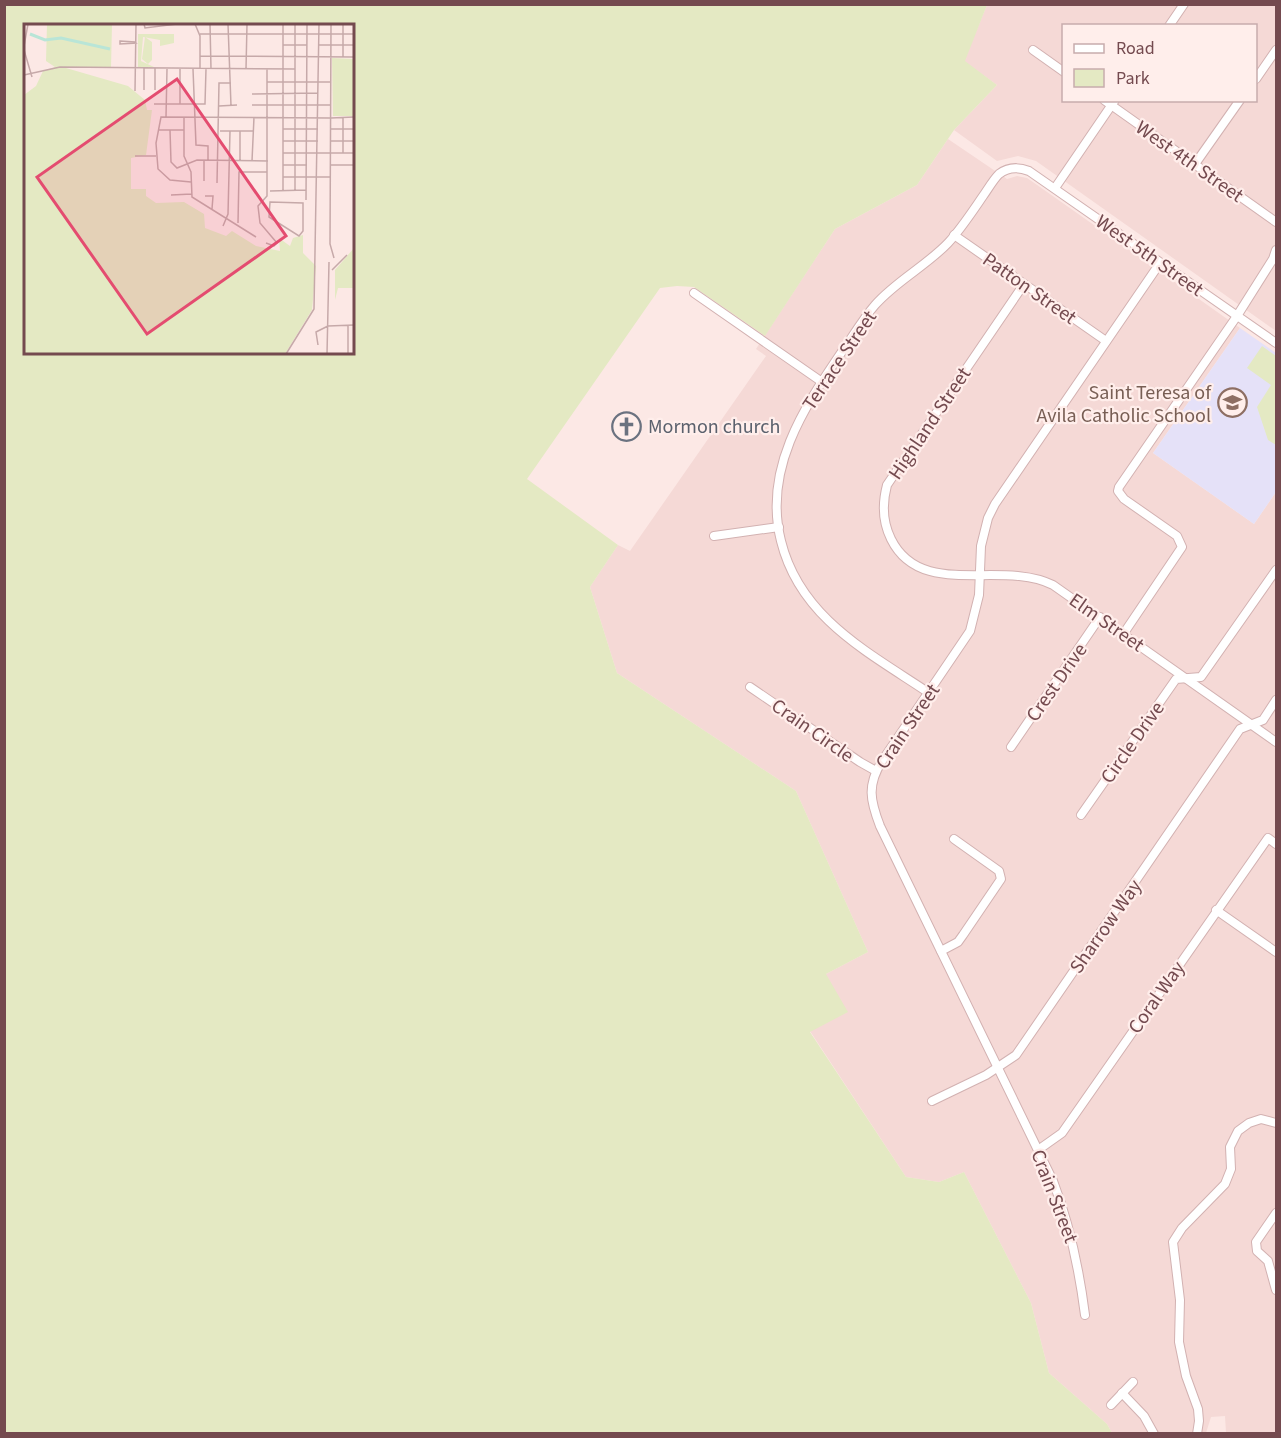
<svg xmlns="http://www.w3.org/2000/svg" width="1281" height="1438" font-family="'Source Sans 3',sans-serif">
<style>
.residential{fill:#f5d9d6;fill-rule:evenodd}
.education{fill:#e5e1f8}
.green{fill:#e4e9c3;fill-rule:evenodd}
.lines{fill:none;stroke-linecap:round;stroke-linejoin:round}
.street-casing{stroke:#d2b1b1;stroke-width:10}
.street{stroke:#fff;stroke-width:8}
.labels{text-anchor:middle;stroke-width:4.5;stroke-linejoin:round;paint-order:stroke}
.street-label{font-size:20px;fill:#744a4f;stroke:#ffeeeb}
.education-label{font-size:20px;fill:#785e54;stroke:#ffeeeb;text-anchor:end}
.worship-label{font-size:20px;fill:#5b616d;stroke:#ffeeeb;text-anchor:start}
.inset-river{fill:none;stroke:#b9e5d7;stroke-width:3}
.inset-road{fill:none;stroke:#c6a9a9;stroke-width:1.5}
.view{fill:#e44c70;fill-opacity:0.15;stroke:#e44c70;stroke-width:3}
.inset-edge{fill:none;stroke:#744a4f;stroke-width:3}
</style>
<rect width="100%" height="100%" fill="#fce8e5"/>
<!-- residential -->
<g class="residential">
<path d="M 987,5 L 1276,5 L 1276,331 L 1036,161 L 1018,156 L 997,161 L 954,130 L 997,85 L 964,61 ZM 1064,26 L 1256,26 L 1256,100 L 1064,100 Z"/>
<polygon points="948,139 1007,179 1017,176 1027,178 1040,187 1240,328 1153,453 1254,524 1276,492 1276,1433 1226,1433 1225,1416 1211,1417 1206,1433 1112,1433 1107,1424 1049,1373 1031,1303 964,1172 939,1182 906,1177 810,1031 826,974 868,952 796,791 617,673 590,587 618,545 630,551 766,356 756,349 835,229 917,185"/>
</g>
<!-- education -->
<polygon class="education" points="1240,328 1276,353 1276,492 1254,524 1153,453"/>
<!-- green -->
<g class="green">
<path d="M 5,4 L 987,5 L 965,61 L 997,85 L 954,130 L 917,185 L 835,229 L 765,336 L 694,287 L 677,286 L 660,288 L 527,479 L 618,545 L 590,587 L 617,673 L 796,791 L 868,952 L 826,974 L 848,1012 L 810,1032 L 906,1177 L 939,1182 L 964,1172 L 1031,1303 L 1049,1373 L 1107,1424 L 1112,1433 L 5,1433 ZM 26,26 L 352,26 L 352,352 L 26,352 Z"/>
<polygon points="1262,346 1276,356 1276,445 1268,440 1257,407 1271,385 1247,368"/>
</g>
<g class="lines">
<defs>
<g id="street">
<polyline points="1169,26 1184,4"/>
<polyline points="1033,50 1064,72"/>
<polyline points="1256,79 1276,50"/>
<polyline points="1104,100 1276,222"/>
<polyline points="1195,164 1240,100"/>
<polyline points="1055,188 1115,100"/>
<polyline points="954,235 1106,341"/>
<path d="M 1024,284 L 887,485 C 882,504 882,521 891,539 C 921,600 1001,559 1053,585 L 1276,742"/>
<polyline points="694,293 822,382"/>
<polyline points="714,536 779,527"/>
<polyline points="1124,633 1182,547 1177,536 1124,499 1118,491 1119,487 1237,316 1273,259 1276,250"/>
<polyline points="750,687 860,762 876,771"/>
<path d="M 929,693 C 868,652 800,618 781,541 C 763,470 803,409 841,353 C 852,338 862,320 875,305 C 896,281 926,266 948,243 C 961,229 972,212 983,196 C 988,189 993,180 999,174 C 1008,167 1019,167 1029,171 L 1276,343"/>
<polyline points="1011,747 1100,617"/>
<polyline points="1081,815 1176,679 1201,677 1276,570"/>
<polyline points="1216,910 1276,952"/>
<polyline points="941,951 958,942 963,935 1001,879 999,871 954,839"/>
<polyline points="932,1101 986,1075 1016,1055 1240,729 1263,720 1276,700"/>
<polyline points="1038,1150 1062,1133 1268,838 1276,844"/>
<polyline points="1276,1213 1256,1242 1257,1251 1268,1261 1276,1290"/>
<path d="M 1085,1315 C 1079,1268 1070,1225 1053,1181 L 880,826 C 870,800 867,785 882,761 L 970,631 L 979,595 L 981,546 L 988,518 L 995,504 L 1160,263"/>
<polyline points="1122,1393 1144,1416 1154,1434"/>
<polyline points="1111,1405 1133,1382"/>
<polyline points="1197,1434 1199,1421 1198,1409 1186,1376 1179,1342 1180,1300 1173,1242 1182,1228 1225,1184 1231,1169 1230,1147 1238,1131 1249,1123 1261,1119 1276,1123"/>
</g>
</defs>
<!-- street casing -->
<use href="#street" class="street-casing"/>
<!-- street -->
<use href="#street" class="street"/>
</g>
<!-- icons -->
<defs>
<symbol id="school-ring" viewBox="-11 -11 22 22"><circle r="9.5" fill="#ffeeeb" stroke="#8d6e63" stroke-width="1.5"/><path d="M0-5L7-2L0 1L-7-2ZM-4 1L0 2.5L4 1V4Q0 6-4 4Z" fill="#8d6e63"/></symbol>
<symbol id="church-ring" viewBox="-11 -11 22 22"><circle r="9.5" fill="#ffeeeb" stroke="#6b7280" stroke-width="1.5"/><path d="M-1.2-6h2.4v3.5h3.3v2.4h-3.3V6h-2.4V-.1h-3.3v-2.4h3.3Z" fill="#6b7280"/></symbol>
</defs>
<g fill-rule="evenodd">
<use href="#school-ring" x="1216" y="386" width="33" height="33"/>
<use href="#church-ring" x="610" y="410" width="33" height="33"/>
</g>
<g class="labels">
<!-- street labels -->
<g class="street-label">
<text transform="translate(1190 161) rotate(35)" y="7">West 4th Street</text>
<text transform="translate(1150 255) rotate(35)" y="7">West 5th Street</text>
<text transform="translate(1030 288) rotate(35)" y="7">Patton Street</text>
<text transform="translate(839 360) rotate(-56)" y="7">Terrace Street</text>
<text transform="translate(929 423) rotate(-56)" y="7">Highland Street</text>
<text transform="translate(1107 622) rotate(35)" y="7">Elm Street</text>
<text transform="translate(1056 682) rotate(-55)" y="7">Crest Drive</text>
<text transform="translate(907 726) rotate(-56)" y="7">Crain Street</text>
<text transform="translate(813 730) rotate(35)" y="7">Crain Circle</text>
<text transform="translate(1132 742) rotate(-55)" y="7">Circle Drive</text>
<text transform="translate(1105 926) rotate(-55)" y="7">Sharrow Way</text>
<text transform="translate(1156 997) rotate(-55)" y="7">Coral Way</text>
<text transform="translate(1055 1196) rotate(69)" y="7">Crain Street</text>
</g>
<!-- education labels -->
<g class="education-label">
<text x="1211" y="399">Saint Teresa of<tspan x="1211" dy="23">Avila Catholic School</tspan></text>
</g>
<!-- worship labels -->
<g class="worship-label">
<text x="648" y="433">Mormon church</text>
</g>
</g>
<!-- overview -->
<g transform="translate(24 24)">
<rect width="330" height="330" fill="#fce8e5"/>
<path d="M 23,0 L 88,0 L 87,44 L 42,44 L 104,62 L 121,76 L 123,86 L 128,86 L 122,131 L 107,134 L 107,165 L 122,165 L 122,172 L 132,179 L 160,178 L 180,190 L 181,204 L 202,212 L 208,207 L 232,222 L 256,227 L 255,214 L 266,222 L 269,214 L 279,211 L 279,229 L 292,242 L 288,286 L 261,330 L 0,330 L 0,71 L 12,62 L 19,47 L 31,43 L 22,37 ZM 114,10 L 150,10 L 150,19 L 136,22 L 136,16 L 119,13 L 117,37 L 130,43 L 114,43 ZM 121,13 L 128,18 L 128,36 L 124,40 L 118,35 ZM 308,34 L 330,35 L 330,92 L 309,92 ZM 330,224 L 330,264 L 314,264 L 311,276 L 311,246 Z" fill="#e4e9c3"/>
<path class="inset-river" d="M 6,10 L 21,16 L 37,14 L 86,25"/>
<path class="inset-road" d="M 120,0 L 121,4 L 153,0M 171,0 L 176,12 L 176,45M 186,0 L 187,45M 204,0 L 207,82M 307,0 L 306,220 L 310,234M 176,10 L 330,10M 96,17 L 111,18 L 112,19 L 96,20 ZM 259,21 L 283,21M 295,21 L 330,21M 0,22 L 4,0M 0,26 L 8,53M 176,32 L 330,33M 319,33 L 319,1M 169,45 L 172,121 L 184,122 L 184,136M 222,45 L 223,0M 0,51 L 36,43 L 271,45M 243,58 L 307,58M 120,66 L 120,44M 131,66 L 131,44M 111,67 L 112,0M 228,70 L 294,69M 130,80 L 181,80 L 182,45M 156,80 L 156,45M 228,81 L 307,81M 195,82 L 213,81M 142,93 L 143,45M 160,93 L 160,132 L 167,148 L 168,173 L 232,213M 307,94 L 330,93M 259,105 L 294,105M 307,105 L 330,105M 135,106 L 160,106M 146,106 L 147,138 L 153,144 L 173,136 L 244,137M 196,107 L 229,107M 259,117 L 294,117M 306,117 L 330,117M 259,129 L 330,129M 319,129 L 319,93M 111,132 L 132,132M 180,136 L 180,157M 216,136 L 216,107M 228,137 L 230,93M 259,141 L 283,141M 306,141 L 330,141M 259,153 L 306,153M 167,158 L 146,156 L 134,145 L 132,119 L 137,93 L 306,94M 193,159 L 195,59 L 207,59M 259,166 L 259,0M 271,166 L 271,0M 246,167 L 282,166M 147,171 L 168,170M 181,172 L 189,172 L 188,185M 282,176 L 283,0M 246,178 L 279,179 L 279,207 L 275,212 L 245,193 ZM 214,199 L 215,148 L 243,148M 199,202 L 204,190 L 206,107M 242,219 L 250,222 L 253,219 L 236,199 L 234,182 L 243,172 L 243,45M 308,246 L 323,231M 304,302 L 330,301M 324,302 L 324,330M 294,321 L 292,308 L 304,302M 262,330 L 290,285 L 295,0M 303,330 L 305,238"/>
<path class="view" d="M 153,55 L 262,212 L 123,310 L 13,153 Z"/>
<rect width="330" height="330" class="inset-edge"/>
</g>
<!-- border -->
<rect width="1281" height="1438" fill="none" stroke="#744a4f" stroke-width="12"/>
<!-- legend -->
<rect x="1062" y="24" width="195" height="78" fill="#ffeeeb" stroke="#c7acad" stroke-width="1.5"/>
<rect x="1074" y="44" width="30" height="9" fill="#ffffff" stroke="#c7acad" stroke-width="1.5"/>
<text x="1116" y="54" font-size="18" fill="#744a4f">Road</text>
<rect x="1074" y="69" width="30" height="18" fill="#e4e9c3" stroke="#c7acad" stroke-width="1.5"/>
<text x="1116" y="84" font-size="18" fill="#744a4f">Park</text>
</svg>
